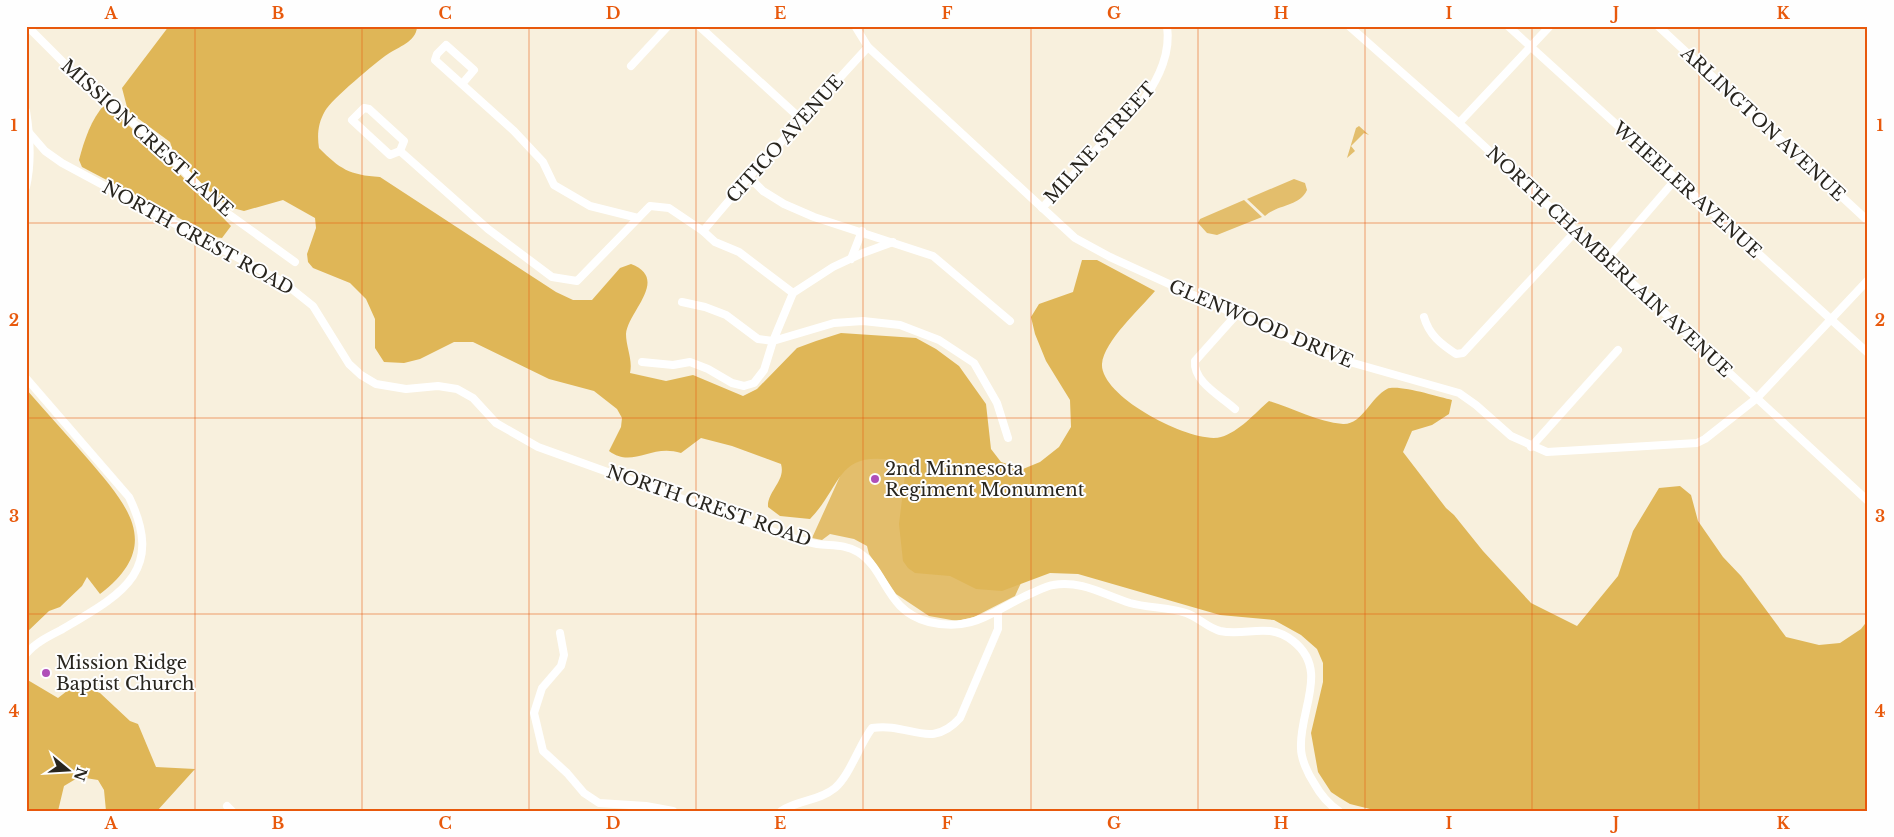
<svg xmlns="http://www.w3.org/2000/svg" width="1894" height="837" font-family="'Libre Baskerville',serif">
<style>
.green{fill:#e3be6c}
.forest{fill:#dfb657}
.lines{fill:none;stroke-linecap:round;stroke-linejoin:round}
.minor{stroke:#fff;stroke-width:8}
.grid{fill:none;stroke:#e8590c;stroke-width:1;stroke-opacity:0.55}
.poi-dot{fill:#af4fb8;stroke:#fefefe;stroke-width:2}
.labels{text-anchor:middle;stroke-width:4;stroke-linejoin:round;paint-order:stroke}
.street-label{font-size:18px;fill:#28251e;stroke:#fefefe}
.poi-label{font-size:18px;fill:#28251e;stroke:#fefefe;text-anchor:start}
.neatline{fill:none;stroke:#e8590c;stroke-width:2}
.grid-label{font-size:16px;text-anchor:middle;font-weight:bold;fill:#e8590c}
</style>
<rect width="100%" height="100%" fill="#f8f0dd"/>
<!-- green -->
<g class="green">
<polygon points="1359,126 1369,135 1364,133 1351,146 1355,151 1347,158 1356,128"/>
<path d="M 1294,179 L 1305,183 L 1307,190 C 1299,207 1278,204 1265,216 L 1247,199 Z"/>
<polygon points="1244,200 1262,217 1217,235 1207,233 1198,223 1200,219"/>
<polygon points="866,419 1067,484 1015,596 974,617 957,621 929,616 896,594 869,554 867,546 854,539 830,534 822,540 812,538"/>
</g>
<!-- forest -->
<g class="forest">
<path d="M 169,26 L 417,27 C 416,42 398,47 388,54 C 376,62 331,100 325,111 C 318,123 317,135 319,148 C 340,169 349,175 380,177 L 556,292 L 573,300 L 592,300 L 620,268 L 631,264 C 670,279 628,311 626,334 C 626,347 633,360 630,373 L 666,381 L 693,375 L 743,396 L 757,389 L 797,348 L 816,341 L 841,333 L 916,338 L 936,349 L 959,366 L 986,404 L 991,449 L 1001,462 L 1023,469 L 1040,462 L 1059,447 L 1071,427 L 1070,400 L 1046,361 L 1035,334 L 1031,317 L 1039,304 L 1073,292 L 1082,260 L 1097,260 L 1155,291 C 1140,309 1104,341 1102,364 C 1100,397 1193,445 1221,437 C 1239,432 1255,413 1269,401 C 1293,408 1317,422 1343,424 C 1362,425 1371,397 1387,389 C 1398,384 1438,397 1452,400 L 1449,414 L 1432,425 L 1412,431 L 1403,452 L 1446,508 L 1454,515 L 1483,551 L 1531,603 L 1577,626 L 1618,576 L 1633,531 L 1659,488 L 1680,486 L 1691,495 L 1698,521 L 1723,557 L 1741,576 L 1786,637 L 1819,645 L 1840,643 L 1861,629 L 1868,620 L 1868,811 L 1378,811 L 1350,804 L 1340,798 L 1331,792 L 1318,772 L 1311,733 L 1323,682 L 1323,663 L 1317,649 L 1301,635 L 1274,620 L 1220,615 L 1078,574 L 1050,573 L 1002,591 L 976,589 L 950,576 L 915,573 L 908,568 L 903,561 L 899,524 L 905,475 L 898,461 C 836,449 843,485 810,519 L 780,516 L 768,507 C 767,491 786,481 781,464 L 732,446 L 701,438 L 681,453 C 651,443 633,469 609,451 L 621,427 L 622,418 L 617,409 L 594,391 L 549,379 L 473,342 L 454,342 L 420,359 L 404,363 L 384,362 L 375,348 L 375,319 L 366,299 L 350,283 L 313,268 L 308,262 L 307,254 L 316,228 L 315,218 L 283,200 L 244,211 L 229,207 L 204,188 L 184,165 L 177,163 L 170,142 L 128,111 L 122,88 Z"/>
<path d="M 105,104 L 160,154 L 231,226 L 222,238 L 215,237 L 82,167 L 79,160 C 84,141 91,119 105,104 Z"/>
<path d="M 26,389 C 46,412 67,435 87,458 C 128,506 164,545 100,594 L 87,577 L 82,586 L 60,607 L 49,611 L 26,633 Z"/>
<polygon points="26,679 58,698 76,684 100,693 130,721 138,724 156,767 195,769 157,811 106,811 104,790 98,780 79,777 64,786 58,811 26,811"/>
</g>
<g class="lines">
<!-- minor -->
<g class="minor">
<polyline points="27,26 82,81 153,139 220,208 295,262"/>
<polyline points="699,26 802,120"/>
<polyline points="855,26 868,47 1075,238 1110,257 1325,355 1459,393 1476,405 1511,436 1547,452 1697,443 1705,439 1757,398 1868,280"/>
<polyline points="1349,26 1459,123 1868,501"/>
<polyline points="1508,26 1868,353"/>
<polyline points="1658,26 1868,221"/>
<polyline points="631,66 668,26"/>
<polyline points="462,84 474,70 446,45 437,54 435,60 514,131 543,162 554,185 590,206 638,218"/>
<path d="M 26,111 C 30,136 32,162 26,187"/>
<polyline points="1459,123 1550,26"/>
<path d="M 26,129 L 45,151 L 62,163 L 283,282 L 313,306 L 349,364 L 361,375 L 376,384 L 406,389 L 438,386 L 457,389 L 473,398 L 496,423 L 538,447 L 780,534 C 792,538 805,542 817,544 C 831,546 845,544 858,552 C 887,570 885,611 929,622 C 975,633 994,609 1032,593 C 1039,590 1046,586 1053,585 C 1082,580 1104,595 1130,603 C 1148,608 1169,607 1186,613 C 1198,617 1208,628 1220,631 C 1247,637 1267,621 1293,641 C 1330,670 1299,710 1301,748 C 1301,759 1308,774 1314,783 C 1320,794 1328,804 1339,811"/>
<polyline points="400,151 390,155 352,120 364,108 369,109 404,141 400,151 488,229 552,277 577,281 650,206 669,208 703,231 715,242 739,252 793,293"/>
<polyline points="749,177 763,191 784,204 814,217 933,256 1010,321"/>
<path d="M 1042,208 L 1145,98 C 1159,77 1171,53 1167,26"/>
<polyline points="703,231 749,177 868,47"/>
<polyline points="851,259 862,231"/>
<polyline points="1606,260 1675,180"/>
<polyline points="682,302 705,307 726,315 758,339 773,341 834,323 863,321 900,325 939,340 974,363 997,403 1008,438"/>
<path d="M 1424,317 C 1429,335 1441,344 1456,354 L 1463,353 L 1575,232"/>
<polyline points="642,362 673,365 690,362 708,369 732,383 744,386 754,383 764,370 773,341 793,293 833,267 863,253 893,242"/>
<path d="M 26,378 L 129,497 C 166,573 120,595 61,630 C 49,636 35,643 26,654"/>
<path d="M 1235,409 C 1221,396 1193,382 1195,361 L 1237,314"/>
<polyline points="1531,447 1618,350"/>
<polyline points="560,633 564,655 561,666 542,688 534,713 543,751 567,773 584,793 599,803 646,806 673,811"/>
<polyline points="227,806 232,811"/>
<path d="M 781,811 C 798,800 819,801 835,788 C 850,775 859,745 872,728 C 910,722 930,751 960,718 L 998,629 L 998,612"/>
</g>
</g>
<!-- grid -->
<path class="grid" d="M 195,26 L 195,811M 362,26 L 362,811M 529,26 L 529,811M 696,26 L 696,811M 863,26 L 863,811M 1031,26 L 1031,811M 1198,26 L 1198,811M 1365,26 L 1365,811M 1532,26 L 1532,811M 1699,26 L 1699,811M 26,223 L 1868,223M 26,418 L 1868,418M 26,614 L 1868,614"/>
<!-- markers -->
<g class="poi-dot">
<circle cx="875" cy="479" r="5"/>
<circle cx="46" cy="673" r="5"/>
</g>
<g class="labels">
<!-- street labels -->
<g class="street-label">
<text transform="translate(1763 124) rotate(43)" y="6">ARLINGTON AVENUE</text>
<text transform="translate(147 138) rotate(42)" y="6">MISSION CREST LANE</text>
<text transform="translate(785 139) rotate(-48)" y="6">CITICO AVENUE</text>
<text transform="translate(1100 143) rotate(-48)" y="6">MILNE STREET</text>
<text transform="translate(1687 190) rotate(42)" y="6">WHEELER AVENUE</text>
<text transform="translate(198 238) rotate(29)" y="6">NORTH CREST ROAD</text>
<text transform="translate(1609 262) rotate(43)" y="6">NORTH CHAMBERLAIN AVENUE</text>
<text transform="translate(1261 324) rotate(23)" y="6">GLENWOOD DRIVE</text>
<text transform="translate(709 506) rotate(19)" y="6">NORTH CREST ROAD</text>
</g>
<!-- poi labels -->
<g class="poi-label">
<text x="885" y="475">2nd Minnesota<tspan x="885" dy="21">Regiment Monument</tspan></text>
<text x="56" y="669">Mission Ridge<tspan x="56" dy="21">Baptist Church</tspan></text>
</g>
</g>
<!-- border -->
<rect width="1894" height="837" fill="none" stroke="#fefefe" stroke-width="55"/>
<!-- north arrow -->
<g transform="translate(68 770) rotate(108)" stroke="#fefefe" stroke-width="4" paint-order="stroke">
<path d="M0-4L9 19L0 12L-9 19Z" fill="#28251e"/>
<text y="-8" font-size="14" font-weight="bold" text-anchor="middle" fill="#28251e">N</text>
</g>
<rect x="28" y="28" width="1838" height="782" class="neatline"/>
<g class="grid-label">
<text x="111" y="19">A</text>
<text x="278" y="19">B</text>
<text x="445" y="19">C</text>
<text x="613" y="19">D</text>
<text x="780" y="19">E</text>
<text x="947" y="19">F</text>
<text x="1114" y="19">G</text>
<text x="1281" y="19">H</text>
<text x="1449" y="19">I</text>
<text x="1616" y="19">J</text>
<text x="1783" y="19">K</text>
<text x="14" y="131">1</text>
<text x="1880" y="131">1</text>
<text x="14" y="326">2</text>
<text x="1880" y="326">2</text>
<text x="14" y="522">3</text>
<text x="1880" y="522">3</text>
<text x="14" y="717">4</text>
<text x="1880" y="717">4</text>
<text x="111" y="829">A</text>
<text x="278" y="829">B</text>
<text x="445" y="829">C</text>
<text x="613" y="829">D</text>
<text x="780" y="829">E</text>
<text x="947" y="829">F</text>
<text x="1114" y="829">G</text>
<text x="1281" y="829">H</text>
<text x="1449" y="829">I</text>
<text x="1616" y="829">J</text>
<text x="1783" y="829">K</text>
</g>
</svg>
